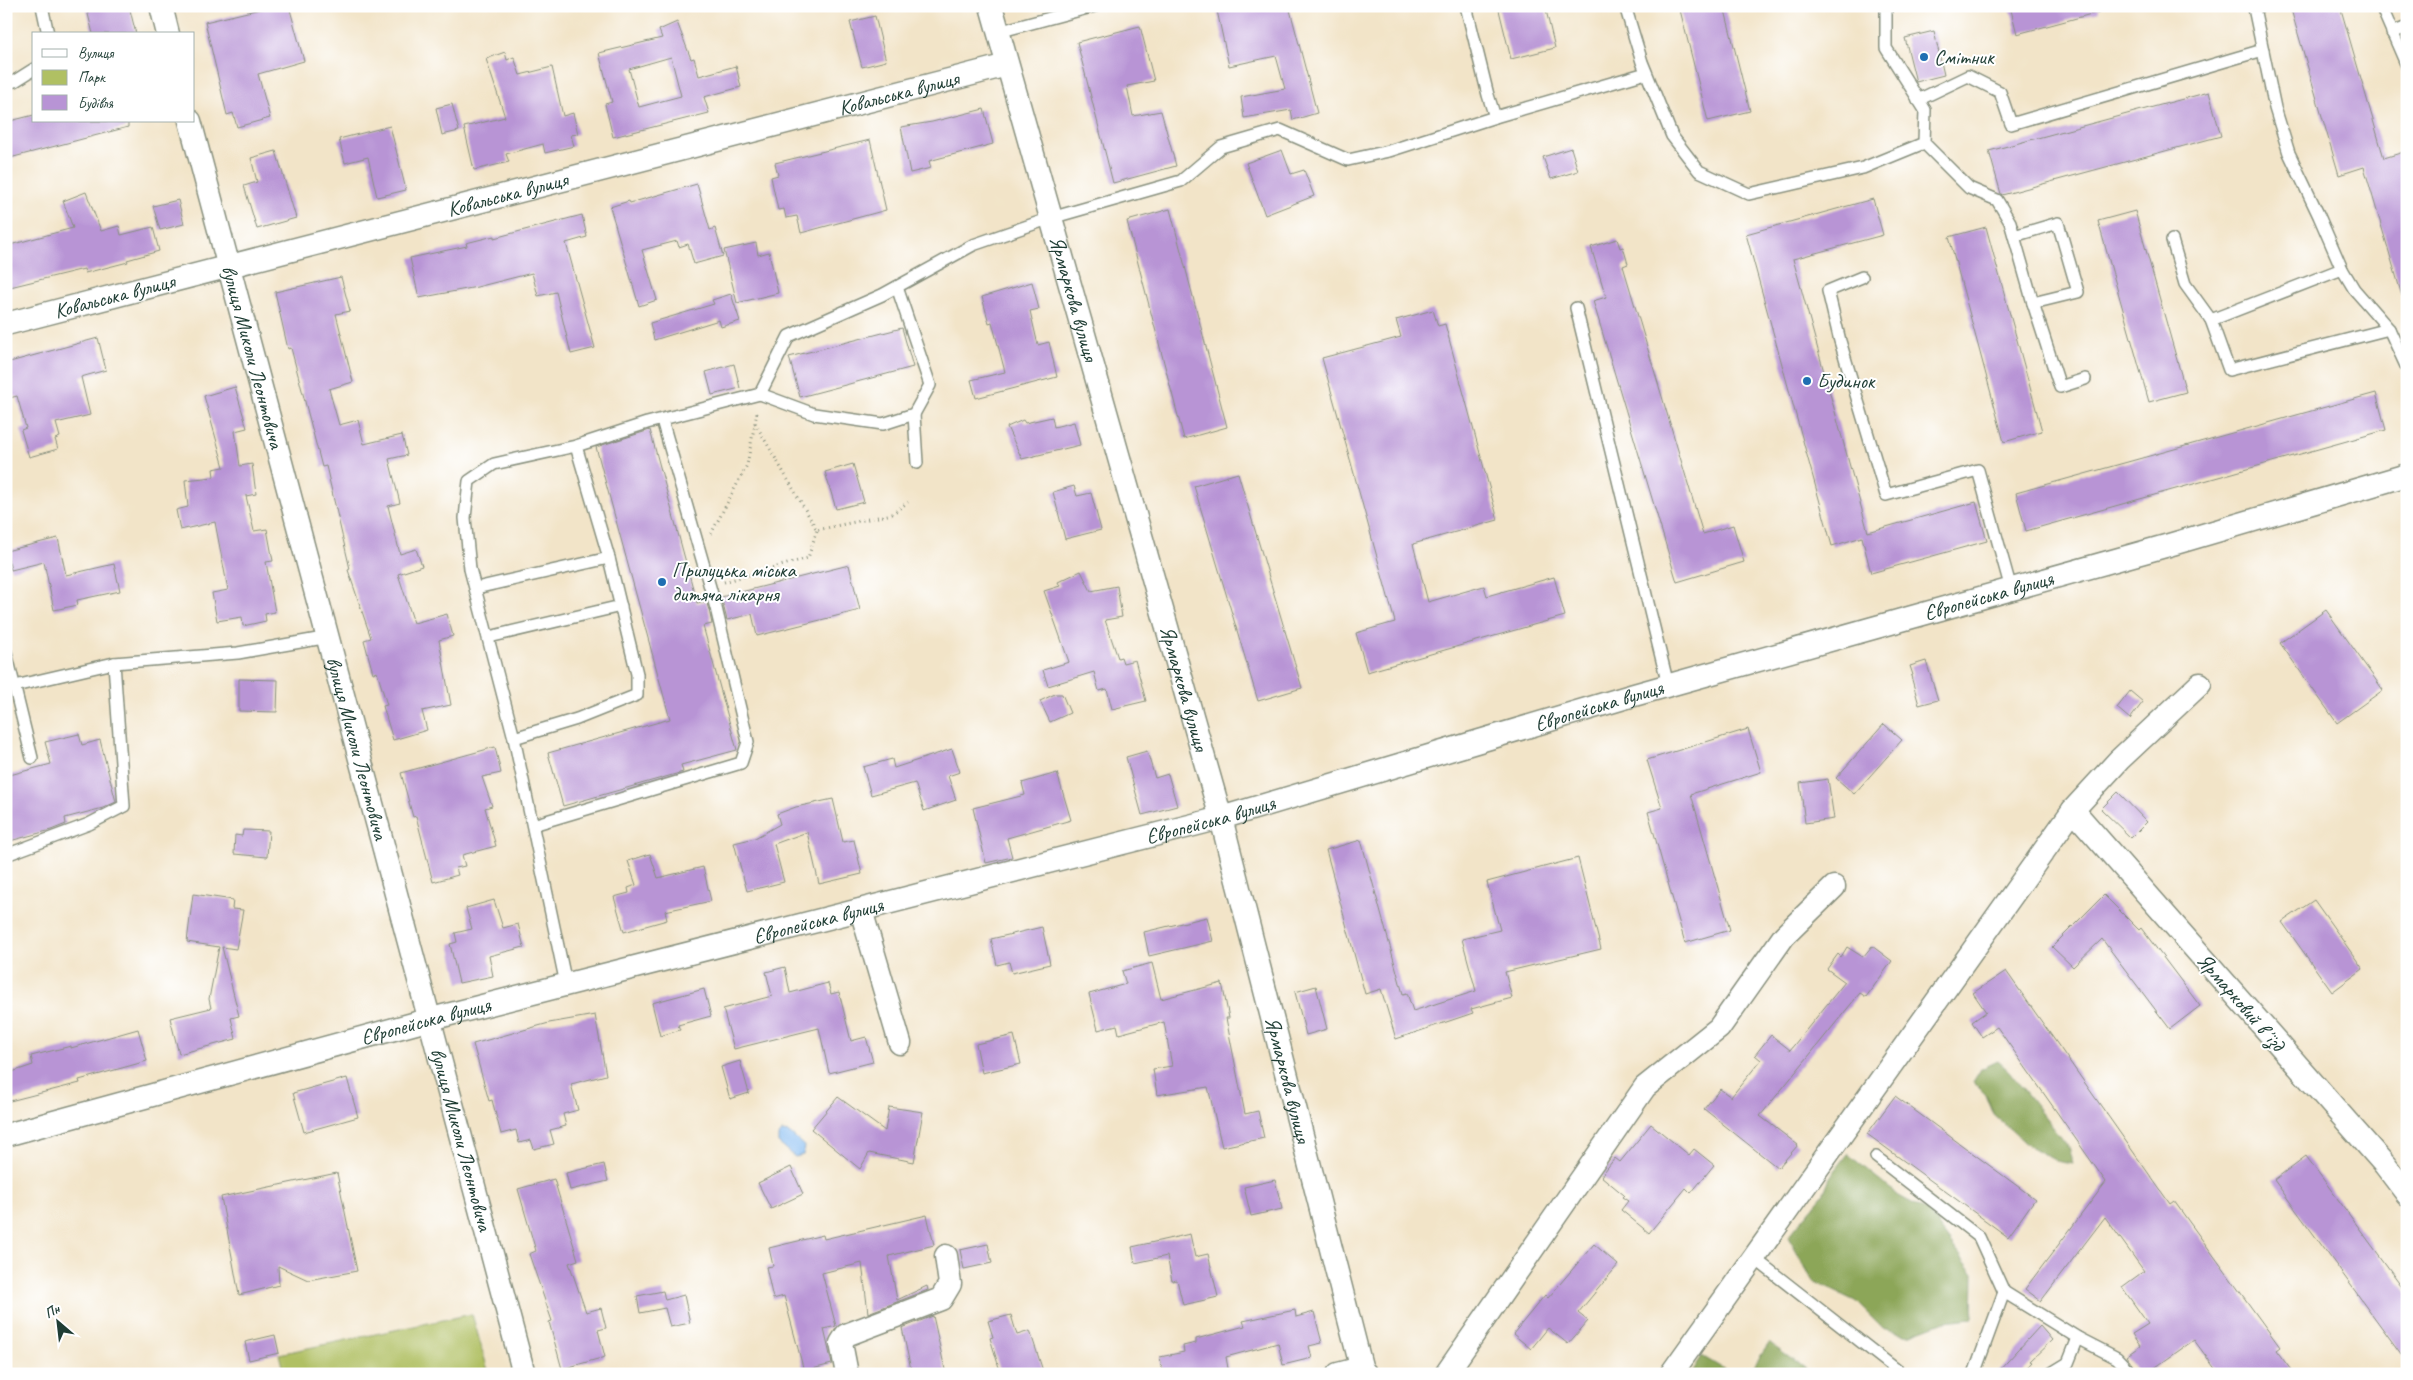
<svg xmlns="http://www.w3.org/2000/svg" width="2413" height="1380" font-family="Caveat,sans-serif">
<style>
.green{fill:#b0c063;stroke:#687e4c}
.forest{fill:#8ca659;stroke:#567246}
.water{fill:#81b9f1;stroke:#507b92}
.building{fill:#b894d5;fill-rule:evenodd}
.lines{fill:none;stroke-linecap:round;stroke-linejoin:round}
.lane-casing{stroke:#88907e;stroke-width:14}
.street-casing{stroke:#88907e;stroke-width:25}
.path{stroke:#88907e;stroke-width:3;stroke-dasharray:1 4;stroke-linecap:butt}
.lane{stroke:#fff;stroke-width:11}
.street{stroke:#fff;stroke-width:22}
.poi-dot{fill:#1f6fb2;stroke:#fff;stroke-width:2}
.labels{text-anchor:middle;stroke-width:4;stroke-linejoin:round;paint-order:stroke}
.poi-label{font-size:21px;fill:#1f3d34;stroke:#fff;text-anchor:start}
.street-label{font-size:21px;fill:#1f3d34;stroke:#fff}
</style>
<rect width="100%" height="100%" fill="#fff"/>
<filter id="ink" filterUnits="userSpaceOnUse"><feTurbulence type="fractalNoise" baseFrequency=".02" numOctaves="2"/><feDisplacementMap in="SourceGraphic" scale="10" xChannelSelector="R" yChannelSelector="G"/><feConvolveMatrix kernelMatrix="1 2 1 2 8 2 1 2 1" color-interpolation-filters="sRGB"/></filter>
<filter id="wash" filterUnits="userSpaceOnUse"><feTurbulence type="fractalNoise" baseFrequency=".0096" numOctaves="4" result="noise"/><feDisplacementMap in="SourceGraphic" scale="20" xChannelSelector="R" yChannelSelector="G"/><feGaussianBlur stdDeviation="1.12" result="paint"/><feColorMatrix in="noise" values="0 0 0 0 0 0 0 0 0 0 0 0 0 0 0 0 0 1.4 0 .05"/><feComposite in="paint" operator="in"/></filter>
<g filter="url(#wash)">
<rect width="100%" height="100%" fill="#f2e4c8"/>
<!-- green -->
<polygon class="green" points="472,1314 489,1374 284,1374 279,1354"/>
<!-- forest -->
<g class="forest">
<polygon points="1998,1061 2009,1071 2067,1145 2073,1164 2056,1161 2029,1146 1994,1115 1986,1095 1973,1082 1981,1069"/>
<polygon points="1848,1154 1899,1196 1927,1211 1974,1274 1973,1318 1945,1321 1908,1335 1882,1328 1855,1301 1813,1281 1788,1237 1823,1195 1830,1177"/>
<polygon points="1770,1342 1805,1369 1803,1374 1743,1374 1751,1370"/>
<polygon points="1702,1356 1732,1374 1691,1374"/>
</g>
<!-- water -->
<polygon class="water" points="782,1132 789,1133 804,1146 803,1155 795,1157 778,1143 778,1136"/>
<g id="blocks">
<!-- building -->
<g class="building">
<polygon points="86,6 129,6 136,34 93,34"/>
<polygon points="273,6 289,6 304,61 258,74 270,118 237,127 233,113 227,115 205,22"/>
<polygon points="1216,6 1289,6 1317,113 1293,120 1291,110 1244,118 1241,97 1285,89 1276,56 1229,66"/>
<polygon points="1498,6 1545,6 1555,48 1511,59"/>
<polygon points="1679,6 1724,6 1750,111 1708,121"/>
<polygon points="2010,6 2098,6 2099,12 2017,34"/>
<polygon points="2290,6 2340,6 2384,158 2407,151 2407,295 2402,296 2364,167 2339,175"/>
<polygon points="875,16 886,61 862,67 850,22"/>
<path d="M 677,22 L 691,59 L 694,58 L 699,76 L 736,66 L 741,87 L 704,97 L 709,113 L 613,137 L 605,104 L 612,102 L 599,53 L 662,38 L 659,30 ZM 671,57 L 681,96 L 639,107 L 629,69 Z"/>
<polygon points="1140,26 1154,81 1127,86 1133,116 1161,111 1176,166 1113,183 1077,42"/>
<polygon points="1934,31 1944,75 1916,82 1905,38"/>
<polygon points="505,52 507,60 514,57 520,75 552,67 563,116 573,113 578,134 571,135 574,146 545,153 543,144 506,154 509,162 474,170 464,127 505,117 486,59"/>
<polygon points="2209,92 2221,136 2002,195 2001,194 1989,151"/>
<polygon points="452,104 459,131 442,135 436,108"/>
<polygon points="984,109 993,144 929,161 931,168 910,173 901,127 932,122"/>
<polygon points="34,115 34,121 128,121 128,127 6,159 6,122"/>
<polygon points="390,126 406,190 377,197 368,157 345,163 339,139"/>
<polygon points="870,140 886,210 801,233 797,216 786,218 784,209 778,210 771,177 778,175 775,163"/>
<polygon points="1571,148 1578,171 1551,179 1543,157"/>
<polygon points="1282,150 1291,174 1304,170 1314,196 1265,215 1246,163"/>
<polygon points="276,151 296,218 257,229 244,186 257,182 251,158"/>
<polygon points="697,184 710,230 715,228 723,256 694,264 688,244 679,247 677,241 642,250 657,300 639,306 610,207 629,201 630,203"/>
<polygon points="86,192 101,231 119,226 121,235 153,227 159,251 127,260 128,262 85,273 84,269 6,288 6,266 11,265 6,246 73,228 63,201"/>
<polygon points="1873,199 1883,235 1793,259 1868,532 1976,502 1987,541 1871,573 1862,537 1832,546 1746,234"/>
<polygon points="178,200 184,224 160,230 153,206"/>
<polygon points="1170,209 1227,427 1184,439 1127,221"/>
<polygon points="2135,211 2186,392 2149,402 2098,221"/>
<polygon points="582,215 587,237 566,243 595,348 571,354 556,292 538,296 532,273 477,287 419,298 410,258 467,246 466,243 494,236 494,238"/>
<polygon points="1986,227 2042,431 2004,442 1949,237"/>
<polygon points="1617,239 1620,248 1623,247 1628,264 1623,266 1703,534 1733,525 1744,562 1677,582 1593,301 1606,297 1591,247"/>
<polygon points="756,243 758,255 769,252 778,293 737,303 724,250"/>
<polygon points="341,277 350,311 336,314 353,382 329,389 339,425 358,420 364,444 402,435 407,455 389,459 400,503 388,506 400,554 416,549 422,566 398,574 414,623 447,614 453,636 439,640 451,705 422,711 427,730 393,740 383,706 387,705 377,672 373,673 364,640 371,638 348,570 350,569 326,466 322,467 291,348 288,349 275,292"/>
<polygon points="1032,282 1039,309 1030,311 1038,345 1049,342 1057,377 976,398 971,380 1005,372 992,322 989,323 982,297"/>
<polygon points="731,294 740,321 721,327 719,320 654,340 650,323 714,304 712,300"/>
<polygon points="1433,310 1438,326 1445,324 1498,520 1413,544 1428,602 1484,586 1487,596 1554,577 1565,616 1367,672 1356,633 1395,622 1322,358 1401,337 1396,320"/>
<polygon points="902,328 913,367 800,397 789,357"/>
<polygon points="98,338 106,370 81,377 90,415 56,423 60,437 55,439 58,449 29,457 21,430 26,428 17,396 6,399 6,363"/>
<polygon points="734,364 740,388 712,395 706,372"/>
<polygon points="235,387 247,428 235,431 240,466 252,464 256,494 246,496 254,531 267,529 273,561 266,562 275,612 265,614 266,621 243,626 242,617 217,621 212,593 228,590 215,522 180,530 176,510 188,507 185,480 214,477 213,469 224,467 204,396"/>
<polygon points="2376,393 2386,430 2026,531 2016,493"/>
<polygon points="1052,417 1054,427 1074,422 1080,445 1022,459 1007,427 1023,420 1025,423"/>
<polygon points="650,430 697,603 706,601 709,610 712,624 703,626 737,750 681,765 683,772 563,806 548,753 670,719 596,447"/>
<polygon points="853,464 864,502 836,509 825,472"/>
<polygon points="1238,473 1302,688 1258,701 1194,486"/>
<polygon points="1074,486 1077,496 1091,493 1101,530 1065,539 1053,492"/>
<polygon points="58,538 66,575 114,564 120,591 77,600 78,605 54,610 44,562 11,570 6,551"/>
<polygon points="849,565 860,610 757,636 752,614 727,620 721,597"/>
<polygon points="1081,571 1091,591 1117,586 1122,617 1105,620 1118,658 1121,657 1123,663 1135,660 1146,701 1112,709 1107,689 1099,691 1094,672 1048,686 1043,670 1069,662 1044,591 1060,586 1058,582"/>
<polygon points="2326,610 2383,690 2337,723 2280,643"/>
<polygon points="1926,661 1938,700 1919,705 1911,676 1913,675 1910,666"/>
<polygon points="239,679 278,680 277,712 239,711"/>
<polygon points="2130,691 2143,702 2130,719 2117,708"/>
<polygon points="1055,694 1062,694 1070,713 1050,722 1040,701"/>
<polygon points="1884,724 1902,740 1854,794 1836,778"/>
<polygon points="1748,729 1761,772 1691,794 1730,930 1685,943 1648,812 1662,808 1647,760"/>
<polygon points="79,734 82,745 100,740 116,802 103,808 65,818 66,824 51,830 6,842 6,776 51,764 45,742"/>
<polygon points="495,747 501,773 482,777 492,806 485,808 496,846 462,855 465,866 456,868 458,875 433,882 416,816 413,817 401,773"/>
<polygon points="952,749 960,772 948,776 956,800 924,811 915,783 871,795 863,767 892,759 894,768"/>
<polygon points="1147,751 1155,778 1168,774 1177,806 1142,815 1126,757"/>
<polygon points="1057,773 1071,820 1007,838 1012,857 986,863 973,808 1025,795 1022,783"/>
<polygon points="1828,779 1834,819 1805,823 1800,783"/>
<polygon points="2118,792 2147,822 2131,838 2101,809"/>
<polygon points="833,799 843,842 854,840 862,874 819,884 807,832 774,844 784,882 747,891 734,843 755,838 780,824 777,814 796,807"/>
<polygon points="243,830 269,831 267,857 234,854 235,835 242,836"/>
<polygon points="1361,840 1403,994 1407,993 1413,1011 1476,991 1462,939 1500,930 1487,882 1578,858 1601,949 1505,972 1512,998 1471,1009 1473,1013 1396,1039 1381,989 1365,994 1326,850"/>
<polygon points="650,854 658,878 703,867 711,901 665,911 667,920 624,932 614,897 629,893 628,888 636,885 628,861"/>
<polygon points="193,894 233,900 232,909 243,910 236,949 222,947 239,1016 231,1018 236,1039 179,1054 170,1018 211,1008 209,999 219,947 187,942"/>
<polygon points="2104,895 2139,930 2141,928 2200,1006 2170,1029 2102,939 2073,967 2052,947"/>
<polygon points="494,900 503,928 518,924 524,947 489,956 493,976 459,983 450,944 457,942 455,933 472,929 466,908"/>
<polygon points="2314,900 2363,969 2332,992 2282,922"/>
<polygon points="1207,917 1213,941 1149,956 1144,932"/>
<polygon points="1042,927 1050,964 1012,973 1009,962 997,965 991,939"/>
<polygon points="1872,946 1892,961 1866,997 1860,993 1760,1116 1798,1145 1778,1168 1704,1109 1720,1089 1731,1097 1761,1060 1755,1055 1771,1035 1790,1050 1845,982 1827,969 1838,954 1841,957 1847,947 1863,957"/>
<polygon points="1152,963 1161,999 1222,983 1229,1018 1226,1018 1245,1114 1258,1111 1264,1138 1222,1147 1208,1087 1157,1095 1153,1069 1172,1066 1164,1022 1119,1034 1117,1025 1098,1030 1089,994 1126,984 1122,971"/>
<polygon points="785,967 790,993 828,983 831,994 839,992 851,1041 866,1037 873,1062 829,1073 819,1028 734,1049 723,1009 772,996 766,972"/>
<polygon points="2006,971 2170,1204 2174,1201 2280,1347 2276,1350 2294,1374 2219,1374 2194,1340 2146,1374 2139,1374 2126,1356 2140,1346 2132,1334 2148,1324 2122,1287 2144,1271 2105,1217 2041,1301 2025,1289 2106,1182 1997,1027 1982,1037 1972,1022 1986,1012 1973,993"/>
<polygon points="1316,986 1327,1029 1306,1035 1295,992"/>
<polygon points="704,989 711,1016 678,1025 680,1030 660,1036 652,1003"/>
<polygon points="595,1015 606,1075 571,1084 578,1110 563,1114 566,1126 550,1130 554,1144 534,1149 531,1140 519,1143 516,1130 501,1134 492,1100 489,1101 473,1044 549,1023"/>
<polygon points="138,1029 147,1061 79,1080 80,1083 6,1102 6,1074 33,1065 31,1056 71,1046 71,1048"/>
<polygon points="1014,1035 1021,1064 982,1073 976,1044"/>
<polygon points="740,1061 749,1093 730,1099 721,1067"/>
<polygon points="347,1078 358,1117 304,1132 293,1093"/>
<polygon points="1895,1096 2035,1199 2008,1237 1867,1134"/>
<polygon points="838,1097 885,1131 889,1107 923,1112 914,1162 869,1153 860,1169 811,1129"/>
<polygon points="1651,1124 1689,1155 1694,1149 1714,1165 1691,1193 1686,1188 1649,1233 1621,1210 1628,1201 1622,1197 1624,1195 1601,1176 1615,1158 1620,1162"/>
<polygon points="2306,1156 2407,1293 2407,1362 2274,1180"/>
<polygon points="604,1164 608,1181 570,1190 566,1173"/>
<polygon points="791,1167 803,1194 771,1209 758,1183"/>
<polygon points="337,1173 357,1271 308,1280 278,1266 279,1285 239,1295 221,1197"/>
<polygon points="554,1179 578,1260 569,1263 586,1312 601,1308 606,1328 598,1330 605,1357 562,1369 549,1322 552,1321 529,1254 536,1251 518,1189"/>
<polygon points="1275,1180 1282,1209 1251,1216 1244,1187"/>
<polygon points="927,1215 934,1245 889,1256 897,1300 927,1286 928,1290 868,1313 862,1263 822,1273 836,1326 824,1329 832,1364 804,1371 784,1296 773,1299 766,1267 773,1266 769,1248 823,1235 824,1239"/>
<polygon points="1190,1234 1195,1257 1208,1254 1218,1297 1183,1305 1177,1280 1172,1281 1167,1256 1135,1263 1132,1247"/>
<polygon points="988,1244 992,1263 964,1269 960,1250"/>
<polygon points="1594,1244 1618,1265 1578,1313 1588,1321 1568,1344 1548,1328 1531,1349 1513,1334 1545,1295 1548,1298"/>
<polygon points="663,1291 665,1300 684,1295 690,1323 670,1327 665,1308 640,1313 637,1296"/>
<polygon points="1295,1310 1296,1317 1314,1312 1322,1343 1309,1346 1312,1358 1283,1365 1278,1343 1226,1357 1229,1374 1163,1374 1160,1357 1184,1352 1183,1346 1196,1343 1196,1339 1245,1326 1243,1321"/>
<polygon points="1011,1315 1017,1335 1030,1331 1044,1374 1001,1374 990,1338 993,1337 988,1321"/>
<polygon points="933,1316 946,1374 912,1374 902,1328"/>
<polygon points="2040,1326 2052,1340 2030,1361 2032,1362 2021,1374 1996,1374"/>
<polygon points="275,1335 279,1353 249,1360 245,1342"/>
</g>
</g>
</g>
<g filter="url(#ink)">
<use href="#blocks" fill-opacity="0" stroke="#88907e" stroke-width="1"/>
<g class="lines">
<defs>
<g id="lane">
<polyline points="42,6 48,34"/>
<polyline points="1466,6 1488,95 1495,117 1646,73"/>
<polyline points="1625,6 1642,62 1672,136 1699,171 1749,194 1863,168 1924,143 1925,110 1886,48 1886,6"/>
<polyline points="2260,6 2254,8 2275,108 2289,153 2319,216 2342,269 2354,289 2389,329 2407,368"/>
<polyline points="2381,6 2407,66"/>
<polyline points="998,32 1095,6"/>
<polyline points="2392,33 2407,27"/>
<polyline points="6,83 15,81 34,69"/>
<polyline points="1918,100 1968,76 2000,92 2011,124 2263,50"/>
<polyline points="1924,143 1969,188 1997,200 2010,222 2033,303 2078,292 2058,223 2014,236"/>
<polyline points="2172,240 2185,284 2211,320"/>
<polyline points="2342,269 2211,320 2229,370 2389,329"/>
<polyline points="1862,277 1828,291 1840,341 1886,495 1978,470 2011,589"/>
<polyline points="2033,303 2060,387 2085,379"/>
<polyline points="1576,308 1668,685"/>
<polyline points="760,394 814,414 883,424 914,414 930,385 897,287"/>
<polyline points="914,414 917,463"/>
<polyline points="576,446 494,464 469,481 465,518 470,569 514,738 577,719 637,695 637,674 609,558 576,446 647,423 760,394 789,336 882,295 973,245 1051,218 1181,181 1221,147 1280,130 1348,160 1389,151 1495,117"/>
<polyline points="476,588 609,558"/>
<polyline points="489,637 621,606"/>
<polyline points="6,652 32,758"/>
<polyline points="15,686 114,663 238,653 329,637"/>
<polyline points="514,738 566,984"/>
<polyline points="533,825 741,763 748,742 716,608 662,420"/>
<polyline points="6,855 89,824 124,806 114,663"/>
<polyline points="1876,1157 1979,1237 2004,1292 2078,1338 2117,1358 2132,1374"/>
<polyline points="1754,1258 1902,1374"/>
<polyline points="1974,1374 2004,1292"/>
<polyline points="2050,1374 2068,1363 2078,1338"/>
</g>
<g id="street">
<polyline points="161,6 168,34"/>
<path id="s1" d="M 991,6 L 1221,818 L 1363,1374"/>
<path id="s2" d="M 190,121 L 524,1374"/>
<path id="s3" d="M 6,324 L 1007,65"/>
<polyline points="2073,810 2385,1165 2407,1194"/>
<polyline points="861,910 900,1043"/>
<path id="s4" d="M 6,1135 L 431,1019 L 1221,818 L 1634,695 L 2169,545 L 2407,475"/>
<polyline points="847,1374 841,1343 846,1335 941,1299 950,1284 946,1256"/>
<polyline points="1338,1374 1361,1368 1366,1374"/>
<polyline points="1446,1374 1645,1087 1719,1028 1784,936 1834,887"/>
<polyline points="1671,1374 2073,810 2119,760 2200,684"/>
</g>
</defs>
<!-- lane casing -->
<use href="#lane" class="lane-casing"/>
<!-- street casing -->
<use href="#street" class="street-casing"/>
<!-- path -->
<g class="path">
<polyline points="755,423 817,530 892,514 908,502"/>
<polyline points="711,534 747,465 757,412"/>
<polyline points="724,582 808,558 817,530"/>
</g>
<!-- lane -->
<use href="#lane" class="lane"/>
<!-- street -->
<use href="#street" class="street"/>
</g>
</g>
<!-- markers -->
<g class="poi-dot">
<circle cx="1924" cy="57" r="5"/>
<circle cx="1807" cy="381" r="5"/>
<circle cx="662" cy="582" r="5"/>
</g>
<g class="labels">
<!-- poi labels -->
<g class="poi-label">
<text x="1934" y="64">Смітник</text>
<text x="1817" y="388">Будинок</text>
<text x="672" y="577">Прилуцька міська<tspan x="672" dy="24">дитяча лікарня</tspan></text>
</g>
<!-- street labels -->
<g class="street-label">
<text dy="7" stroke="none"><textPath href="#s3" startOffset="922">Ковальська вулиця</textPath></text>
<text dy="7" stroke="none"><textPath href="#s3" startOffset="518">Ковальська вулиця</textPath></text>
<text dy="7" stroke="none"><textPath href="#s3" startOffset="112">Ковальська вулиця</textPath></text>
<text dy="7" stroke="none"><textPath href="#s1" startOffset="304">Ярмаркова вулиця</textPath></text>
<text dy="7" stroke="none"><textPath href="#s2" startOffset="244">вулиця Миколи Леонтовича</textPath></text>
<text dy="7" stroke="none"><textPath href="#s4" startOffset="2055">Європейська вулиця</textPath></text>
<text dy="7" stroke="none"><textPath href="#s1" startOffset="709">Ярмаркова вулиця</textPath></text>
<text dy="7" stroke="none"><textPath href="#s4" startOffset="1650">Європейська вулиця</textPath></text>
<text dy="7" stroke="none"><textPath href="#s2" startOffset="649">вулиця Миколи Леонтовича</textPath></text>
<text dy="7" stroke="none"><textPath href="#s4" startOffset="1245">Європейська вулиця</textPath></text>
<text dy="7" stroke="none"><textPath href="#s4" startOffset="840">Європейська вулиця</textPath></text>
<text transform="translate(2241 1002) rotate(49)" y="7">Ярмарковий вʼїзд</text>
<text dy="7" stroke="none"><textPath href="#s4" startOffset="435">Європейська вулиця</textPath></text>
<text dy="7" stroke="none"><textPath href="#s1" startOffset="1114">Ярмаркова вулиця</textPath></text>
<text dy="7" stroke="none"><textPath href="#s2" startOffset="1054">вулиця Миколи Леонтовича</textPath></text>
</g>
</g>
<!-- margin -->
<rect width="2413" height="1380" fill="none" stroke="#fff" stroke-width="25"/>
<!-- legend -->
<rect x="32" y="32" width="162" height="90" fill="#ffffff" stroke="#a5b1ae"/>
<rect x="42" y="49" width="25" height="8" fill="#ffffff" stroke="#a5b1ae"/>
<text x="78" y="58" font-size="15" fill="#1f3d34">Вулиця</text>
<rect x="42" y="70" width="25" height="15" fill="#b0c063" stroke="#a5b1ae"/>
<text x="78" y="82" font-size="15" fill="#1f3d34">Парк</text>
<rect x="42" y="95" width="25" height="15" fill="#b894d5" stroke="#a5b1ae"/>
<text x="78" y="108" font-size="15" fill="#1f3d34">Будівля</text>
<!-- north arrow -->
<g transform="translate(58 1322) rotate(332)" stroke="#ffffff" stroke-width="4" paint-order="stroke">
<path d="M0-4L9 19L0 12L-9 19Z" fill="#1f3d34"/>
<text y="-8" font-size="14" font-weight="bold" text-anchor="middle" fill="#1f3d34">Пн</text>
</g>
</svg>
